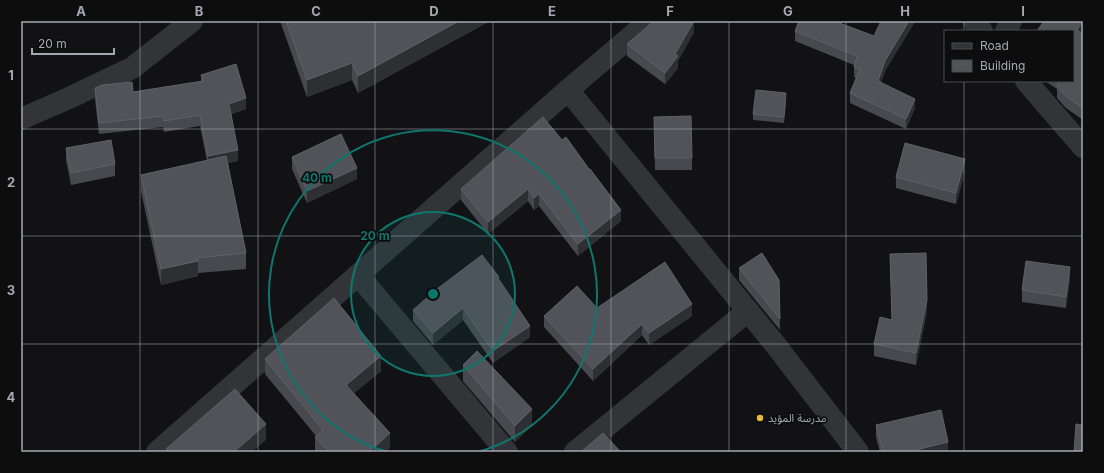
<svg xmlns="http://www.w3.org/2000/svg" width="1104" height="473" font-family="Inter,'Noto Sans Arabic',sans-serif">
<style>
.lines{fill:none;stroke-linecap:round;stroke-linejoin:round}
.street{stroke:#333438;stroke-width:22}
.wall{fill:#48494e}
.shaded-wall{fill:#2e2f32}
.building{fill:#525359;stroke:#5f6167}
.grid{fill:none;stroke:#a4a8b3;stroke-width:1;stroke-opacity:0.55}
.ring{fill:none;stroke:#0f766e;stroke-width:2}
.poi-dot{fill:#e7bb36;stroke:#0d0d0e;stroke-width:1.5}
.labels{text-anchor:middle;stroke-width:3.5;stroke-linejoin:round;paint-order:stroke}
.poi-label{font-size:11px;fill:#a4a8b3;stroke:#0d0d0e;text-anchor:start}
.centre{fill:#0f766e;stroke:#0d0d0e;stroke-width:2}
.ring-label{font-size:12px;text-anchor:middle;font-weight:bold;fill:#0f766e;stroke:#0d0d0e;stroke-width:3.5;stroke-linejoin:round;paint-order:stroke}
.neatline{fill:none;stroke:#a4a8b3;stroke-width:1.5}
.grid-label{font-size:13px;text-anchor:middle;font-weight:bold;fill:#a4a8b3}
</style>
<rect width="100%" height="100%" fill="#121214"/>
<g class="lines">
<!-- street -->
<g class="street">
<polyline points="974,21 982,31"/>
<polyline points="1006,31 1011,21"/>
<polyline points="1026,81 1083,147"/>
<polyline points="568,90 774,343 858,452"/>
<polyline points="21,119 69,98 132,68 192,21"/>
<polyline points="358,275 507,452"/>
<polyline points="157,452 568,90 649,21"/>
<polyline points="575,452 748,311"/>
</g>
</g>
<!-- wall -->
<g class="wall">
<polygon points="280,21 490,21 358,93 352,80 307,97"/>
<polygon points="694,21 694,32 678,61 678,68 665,84 627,56 627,44"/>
<polygon points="914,21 914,23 885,71 881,83 915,108 906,129 850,103 850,93 856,78 854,77 854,65 795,41 795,31 874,36"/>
<polygon points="1083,21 1083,120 1066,108 1057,98 1057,89 1045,81 1073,81"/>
<polygon points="201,75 246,109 231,114 238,161 228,163 246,253 246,269 198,273 198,276 161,285 141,191 141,175 207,161 200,126 164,132 163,127 99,134 95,99 95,88 133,92 201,82"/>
<polygon points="786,100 784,123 753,120 753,114"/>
<polygon points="543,117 621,221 578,256 539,206 534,210 528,201 488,234 461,200 461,189"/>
<polygon points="654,117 692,158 692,170 655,170"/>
<polygon points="66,148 115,164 115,176 71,185 66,160"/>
<polygon points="292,157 357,179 307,203 292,169"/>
<polygon points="965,171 956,204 896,188 896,177"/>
<polygon points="890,254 927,312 916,365 874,356 874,344 892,320"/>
<polygon points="739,268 779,280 780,330 739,280"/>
<polygon points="1070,279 1066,308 1022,302 1022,290"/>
<polygon points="499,280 530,337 493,363 463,320 433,345 413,321 413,310"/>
<polygon points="597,308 692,316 649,345 642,335 593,381 544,327 544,316"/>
<polygon points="265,359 381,371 354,393 390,448 385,452 315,452 315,437 316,436 265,374"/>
<polygon points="463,365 532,425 515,442 463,381"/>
<polygon points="876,425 948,452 880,452 876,437"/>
</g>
<!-- shaded-wall -->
<g class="shaded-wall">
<polygon points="459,21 490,21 358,93 358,76"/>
<polygon points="694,21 694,32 678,61 678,68 665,84 665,73 675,54"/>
<polygon points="909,21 914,21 914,23 885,71 878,91 878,81 885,61"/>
<polygon points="1083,22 1083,34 1077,42 1077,30"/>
<polygon points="352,63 352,80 307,97 307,80"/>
<polygon points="786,93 786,100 784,123 784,117"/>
<polygon points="246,98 246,109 229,114 229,104"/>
<polygon points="915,99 915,108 906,129 906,119"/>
<polygon points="238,150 238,161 208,167 208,156"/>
<polygon points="965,159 965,171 956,204 956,193"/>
<polygon points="357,168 357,179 307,203 307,191"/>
<polygon points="528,189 528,201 488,234 488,222"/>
<polygon points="539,194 539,206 534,210 534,198"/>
<polygon points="621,210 621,221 578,256 578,244"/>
<polygon points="198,261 198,276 161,285 161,269"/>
<polygon points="1070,267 1070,279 1066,308 1066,297"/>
<polygon points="927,300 927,312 916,365 916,353"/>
<polygon points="692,304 692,316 649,345 649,333"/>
<polygon points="463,308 463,320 433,345 433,333"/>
<polygon points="642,324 642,335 593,381 593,369"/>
<polygon points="530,326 530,337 493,363 493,351"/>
<polygon points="381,356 381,371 346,400 346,385"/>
<polygon points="532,409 532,425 515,442 515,426"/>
<polygon points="266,424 266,440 252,452 234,452"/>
<polygon points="390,433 390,448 385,452 369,452"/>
<polygon points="948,442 948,452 908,452"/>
</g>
<!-- building -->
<g class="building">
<polygon points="286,21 459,21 358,76 352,63 307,80"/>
<polygon points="654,21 694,21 675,54 678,56 665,73 627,44"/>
<polygon points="799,21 834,21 874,36 881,21 909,21 885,61 878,81 915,99 906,119 850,93 860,69 854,67 857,56 795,31"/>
<polygon points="1044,21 1083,21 1077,30 1083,34 1083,108 1066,96 1057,86 1060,81 1073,81 1073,31 1037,31"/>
<polygon points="236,64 246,98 229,104 238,150 208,156 200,115 164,121 163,116 99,123 95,88 102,85 132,82 133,92 203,81 201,75"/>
<polygon points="756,90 786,93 784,117 753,114"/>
<polygon points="691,116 692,158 655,158 654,117"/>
<polygon points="543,117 562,140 566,137 589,169 590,169 621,210 578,244 539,194 534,198 528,189 488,222 461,189"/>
<polygon points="341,134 357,168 307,191 292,157"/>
<polygon points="111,140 115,164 71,173 66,148"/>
<polygon points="905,143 965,159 956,193 896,177"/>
<polygon points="226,156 246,253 197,258 198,261 161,269 141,175"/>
<polygon points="762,253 779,280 780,319 739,268"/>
<polygon points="926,253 927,300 916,353 874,344 880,317 892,320 890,254"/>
<polygon points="482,255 499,277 498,278 530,326 493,351 463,308 433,333 413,310 437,289"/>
<polygon points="1026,261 1070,267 1066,297 1022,290"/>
<polygon points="665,262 692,304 649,333 642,324 593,369 544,316 577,286 597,308"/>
<polygon points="334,298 381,356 346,385 390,433 369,452 329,452 315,437 323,430 265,359"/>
<polygon points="477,351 532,409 515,426 463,365"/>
<polygon points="235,389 266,424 234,452 169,452 166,449"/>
<polygon points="941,410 948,442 908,452 883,452 876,425"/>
<polygon points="1076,424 1083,425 1083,452 1074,452"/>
<polygon points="603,433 621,452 581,452"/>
</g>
<!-- grid -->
<path class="grid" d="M 140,21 L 140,452M 258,21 L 258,452M 375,21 L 375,452M 493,21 L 493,452M 611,21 L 611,452M 729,21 L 729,452M 846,21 L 846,452M 964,21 L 964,31M 964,81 L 964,452M 21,129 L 1083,129M 21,236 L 1083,236M 21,344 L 1083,344"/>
<!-- distance rings -->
<circle cx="433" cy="294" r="82" fill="#0f766e" fill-opacity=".12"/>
<g class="ring">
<circle cx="433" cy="294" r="82"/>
<path d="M388 452A164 164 0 1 1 478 452"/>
</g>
<!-- markers -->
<circle class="poi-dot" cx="760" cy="418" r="4"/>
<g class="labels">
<!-- poi labels -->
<g class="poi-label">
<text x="768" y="422">مدرسة المؤيد</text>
</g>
</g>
<circle cx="433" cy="294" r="6" class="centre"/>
<g class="ring-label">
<text x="317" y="182">40 m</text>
<text x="375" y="240">20 m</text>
</g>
<!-- border -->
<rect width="1104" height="473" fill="none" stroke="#0d0d0e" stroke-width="44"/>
<!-- legend -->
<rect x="944" y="30" width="130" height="52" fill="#0d0d0e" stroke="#494b50"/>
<rect x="952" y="43" width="20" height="6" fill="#333438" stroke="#494b50"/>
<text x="980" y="50" font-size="12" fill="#a4a8b3">Road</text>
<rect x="952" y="60" width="20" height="12" fill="#525359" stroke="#494b50"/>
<text x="980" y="70" font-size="12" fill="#a4a8b3">Building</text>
<!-- scale -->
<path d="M32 48v6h82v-6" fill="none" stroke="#a4a8b3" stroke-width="2"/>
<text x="38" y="48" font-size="12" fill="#a4a8b3" stroke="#0d0d0e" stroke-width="3" paint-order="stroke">20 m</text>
<rect x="22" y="22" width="1060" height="429" class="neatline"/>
<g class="grid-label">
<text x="81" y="16">A</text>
<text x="199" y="16">B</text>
<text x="316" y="16">C</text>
<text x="434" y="16">D</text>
<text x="552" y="16">E</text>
<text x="670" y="16">F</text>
<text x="788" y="16">G</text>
<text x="905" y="16">H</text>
<text x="1023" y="16">I</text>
<text x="11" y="80">1</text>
<text x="11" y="187">2</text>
<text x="11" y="295">3</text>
<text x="11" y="402">4</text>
</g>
</svg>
